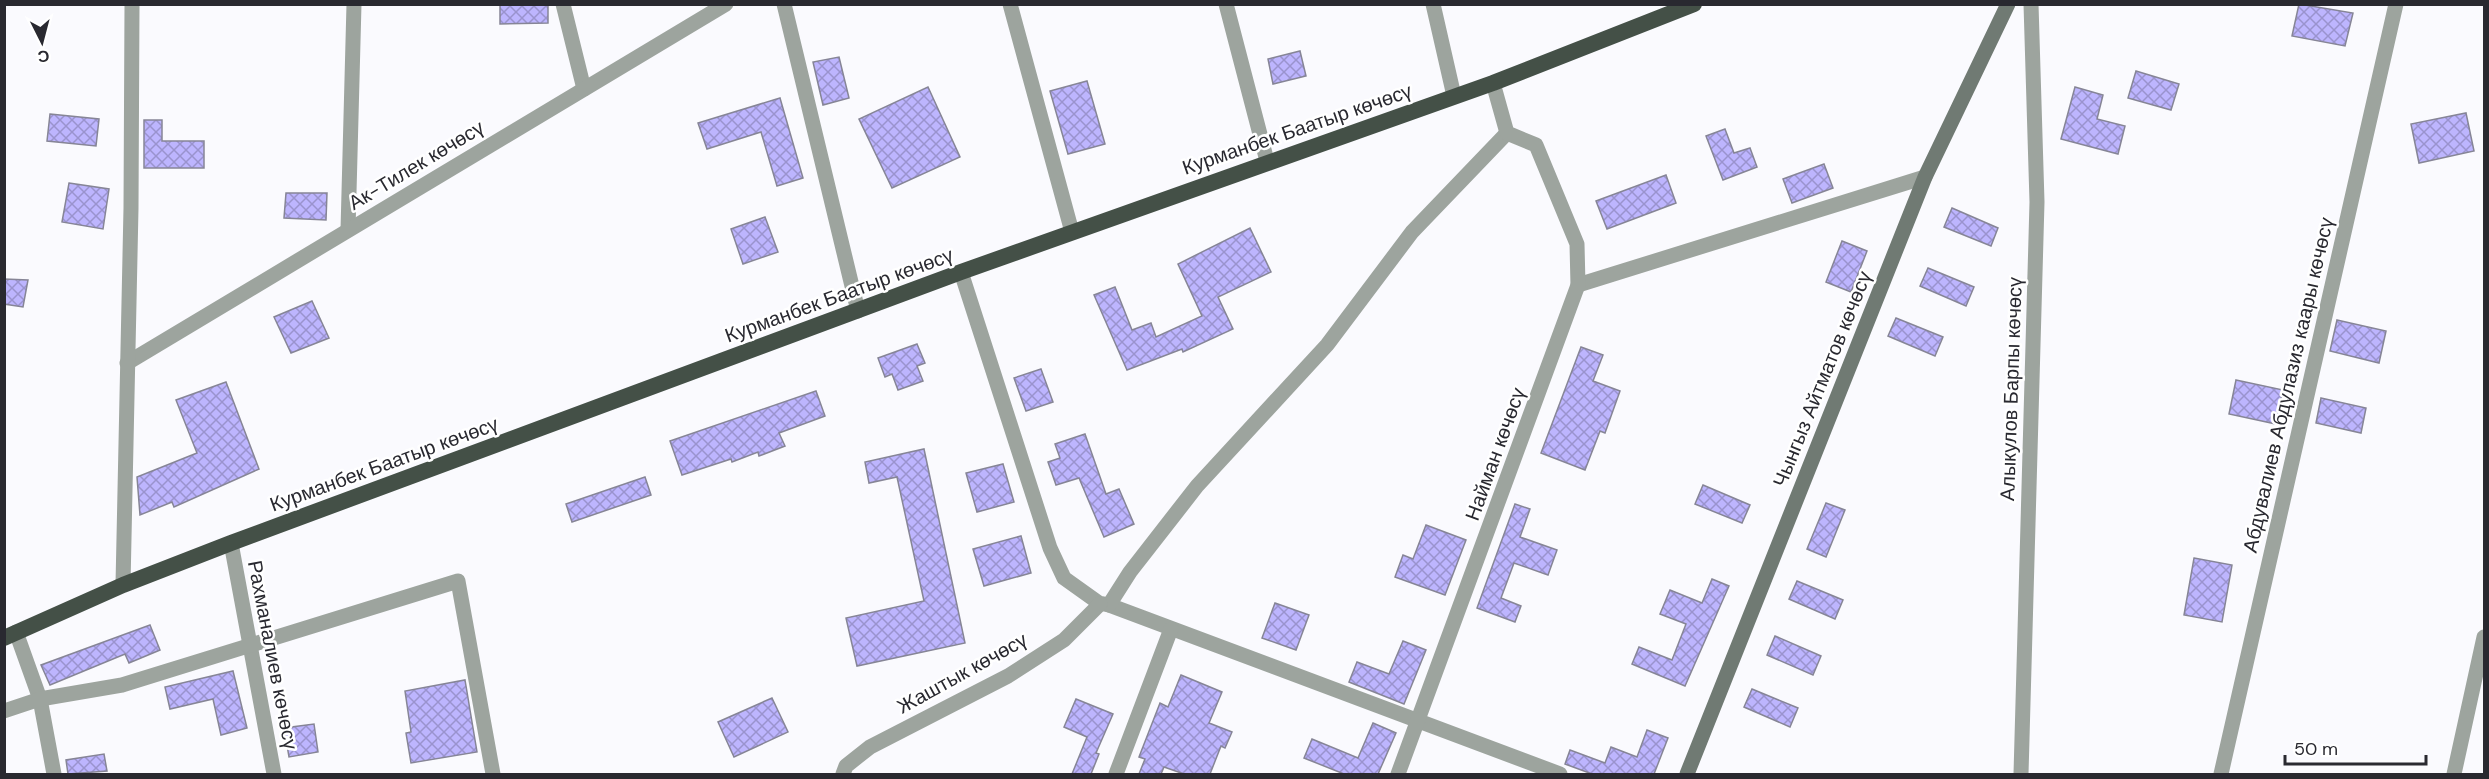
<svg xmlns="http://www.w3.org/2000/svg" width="2489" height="779" font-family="'DM Sans',sans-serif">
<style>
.building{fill:url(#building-cross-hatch);stroke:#868596;stroke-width:1.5}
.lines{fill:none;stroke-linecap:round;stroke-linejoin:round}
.minor{stroke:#9da49e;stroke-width:15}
.secondary{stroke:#707a73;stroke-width:15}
.trunk{stroke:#445047;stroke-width:16}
.labels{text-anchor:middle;stroke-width:5;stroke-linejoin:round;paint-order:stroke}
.street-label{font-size:20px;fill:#292930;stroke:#fff}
</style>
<defs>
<pattern id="building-cross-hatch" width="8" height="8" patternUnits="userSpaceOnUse" patternTransform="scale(1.5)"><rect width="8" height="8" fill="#bdb5fe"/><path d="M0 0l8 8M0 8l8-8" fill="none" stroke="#9a93ce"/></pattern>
</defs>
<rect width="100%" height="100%" fill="#fafafe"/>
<!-- building -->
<g class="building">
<polygon points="500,4 548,4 548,23 500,24"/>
<polygon points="2299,4 2353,13 2345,46 2292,36"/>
<polygon points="1300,51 1306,76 1273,84 1268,59"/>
<polygon points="839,57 849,98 823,105 813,62"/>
<polygon points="2136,71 2179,84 2171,110 2128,98"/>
<polygon points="1087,81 1105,144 1068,154 1050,91"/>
<polygon points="928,87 960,157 892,188 859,119"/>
<polygon points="2075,87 2103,95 2097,119 2125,126 2118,154 2061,139"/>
<polygon points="780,98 803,178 777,186 761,132 707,149 698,123"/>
<polygon points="2466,113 2474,151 2419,163 2411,124"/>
<polygon points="50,114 99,119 96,146 47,141"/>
<polygon points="144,120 162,120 162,141 204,141 204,168 144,168"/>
<polygon points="1725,129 1734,153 1750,148 1757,167 1723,180 1706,136"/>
<polygon points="1824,164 1833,188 1792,203 1783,179"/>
<polygon points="1666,175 1676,203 1607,229 1596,201"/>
<polygon points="69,183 109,189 103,229 62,222"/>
<polygon points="286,193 327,193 326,220 284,218"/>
<polygon points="1952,208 1998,228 1991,246 1944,227"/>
<polygon points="765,217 778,252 743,264 731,229"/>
<polygon points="1250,228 1271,272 1218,297 1233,329 1183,352 1182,349 1127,370 1094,295 1115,287 1132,330 1151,323 1156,337 1202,316 1178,264"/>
<polygon points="1842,241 1867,251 1851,292 1826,282"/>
<polygon points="1928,268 1974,287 1966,306 1920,286"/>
<polygon points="4,279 28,280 23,307 4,304"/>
<polygon points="312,301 329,338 291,353 274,317"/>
<polygon points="1896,318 1943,337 1935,356 1888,336"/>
<polygon points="2337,320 2386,331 2379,363 2330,351"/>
<polygon points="917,344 925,363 917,366 923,381 898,390 892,374 885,377 878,358"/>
<polygon points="1581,347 1603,355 1593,381 1620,391 1605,433 1600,431 1585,470 1541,453"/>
<polygon points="1041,369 1053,402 1026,411 1014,378"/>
<polygon points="2236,380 2283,390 2276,424 2229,414"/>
<polygon points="226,382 259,469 174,507 172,502 140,515 137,477 197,453 176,400"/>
<polygon points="816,391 825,416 779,433 785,446 759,456 758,452 732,462 731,459 682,475 670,441"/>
<polygon points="2321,398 2366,408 2361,433 2316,423"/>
<polygon points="1085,434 1106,494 1119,489 1134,524 1104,537 1079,478 1056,485 1048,462 1060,458 1055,444"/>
<polygon points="924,449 965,643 857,666 846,618 924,601 897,477 869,483 865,462"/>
<polygon points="1003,464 1014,502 977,512 966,473"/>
<polygon points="645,477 651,495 572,522 566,504"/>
<polygon points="1703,485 1750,505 1742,523 1695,504"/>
<polygon points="1826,503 1845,510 1826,557 1807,549"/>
<polygon points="1515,504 1530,509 1520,537 1557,550 1548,575 1514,563 1501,598 1521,606 1515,622 1477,608"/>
<polygon points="1426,525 1466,540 1445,595 1395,577 1403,555 1413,559"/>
<polygon points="1021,536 1031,573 984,586 973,549"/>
<polygon points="2194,558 2232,565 2222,622 2184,615"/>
<polygon points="1712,579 1729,586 1685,686 1632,664 1639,647 1672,660 1686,624 1660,614 1670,590 1702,603"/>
<polygon points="1797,581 1843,600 1835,619 1789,599"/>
<polygon points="1275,603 1309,615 1296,650 1262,638"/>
<polygon points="150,625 160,650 129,663 125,654 50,685 41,665"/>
<polygon points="1775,636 1821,656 1813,675 1767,655"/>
<polygon points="1403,641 1426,650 1404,704 1349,682 1357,662 1389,674"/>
<polygon points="233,671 247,728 221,735 213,699 170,709 165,687"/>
<polygon points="1181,675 1222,692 1209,723 1232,732 1225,748 1221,746 1210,774 1184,774 1164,767 1161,774 1139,774 1145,759 1139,757 1160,703 1168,707"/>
<polygon points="465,680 477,752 411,763 406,733 411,732 405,691"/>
<polygon points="1752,689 1798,708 1790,727 1744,707"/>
<polygon points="772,698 788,732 734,757 718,722"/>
<polygon points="1076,699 1113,714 1096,753 1099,754 1091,774 1072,774 1087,737 1064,727"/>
<polygon points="1373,723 1396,733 1378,774 1344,774 1304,758 1312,739 1358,758"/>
<polygon points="314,724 318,752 289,757 284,728"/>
<polygon points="1647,730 1668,738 1654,774 1592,774 1565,764 1570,750 1605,763 1611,747 1637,757"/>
<polygon points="104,754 107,771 68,774 66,760"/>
</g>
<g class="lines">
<!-- minor -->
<g class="minor">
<polyline points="563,4 584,89"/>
<polyline points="784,4 858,311"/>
<polyline points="1010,4 1072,232"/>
<polyline points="1226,4 1267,161"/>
<polyline points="1433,4 1454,96"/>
<polyline points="348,230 354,4"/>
<polyline points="961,272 1050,548 1064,578 1099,603 1109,605 1560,774"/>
<polyline points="1578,285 1925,177"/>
<polyline points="127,363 726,4"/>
<polyline points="231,543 274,774"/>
<polyline points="123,585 131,208 132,4"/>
<polyline points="1109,605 1130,572 1197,486 1327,345 1412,232 1507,133"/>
<polyline points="16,632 40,699 54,774"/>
<polyline points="4,711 40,699 122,685 458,581 493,774"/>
<polyline points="843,774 846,766 870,747 1008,676 1064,640 1100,604"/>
<polyline points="1116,774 1171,629"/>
<polyline points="1398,774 1578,285 1577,244 1536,145 1507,133 1493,83"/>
<polyline points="2021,774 2037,202 2031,4"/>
<polyline points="2221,774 2396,4"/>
<polyline points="2454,774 2484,637"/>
</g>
<!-- secondary -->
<polyline class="secondary" points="1687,774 1925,177 2008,4"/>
<!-- trunk -->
<polyline class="trunk" points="4,638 123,585 231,543 961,272 1493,83 1694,4"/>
</g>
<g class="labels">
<!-- street labels -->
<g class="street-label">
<text transform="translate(1297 129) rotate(-19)" y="7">Курманбек Баатыр көчөсү</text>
<text transform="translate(416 165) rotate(-31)" y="7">Ак-Тилек көчөсү</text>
<text transform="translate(839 295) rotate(-20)" y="7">Курманбек Баатыр көчөсү</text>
<text transform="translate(1822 379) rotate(-68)" y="7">Чынгыз Айтматов көчөсү</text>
<text transform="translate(2288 385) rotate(-77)" y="7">Абдувалиев Абдулазиз каары көчөсү</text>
<text transform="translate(2011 389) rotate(-88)" y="7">Алыкулов Барпы көчөсү</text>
<text transform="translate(1495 454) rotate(-70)" y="7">Найман көчөсү</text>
<text transform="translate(384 464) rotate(-20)" y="7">Курманбек Баатыр көчөсү</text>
<text transform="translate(273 655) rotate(79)" y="7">Рахманалиев көчөсү</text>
<text transform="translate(962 673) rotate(-29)" y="7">Жаштык көчөсү</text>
</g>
</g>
<!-- border -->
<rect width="2489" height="779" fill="none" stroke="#292930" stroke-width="12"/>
<!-- north arrow -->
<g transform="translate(42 42) rotate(174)" stroke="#ffffff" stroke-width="4.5" paint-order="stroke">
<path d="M0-4.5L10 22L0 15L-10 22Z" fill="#292930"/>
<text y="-9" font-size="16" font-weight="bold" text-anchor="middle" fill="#292930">С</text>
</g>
<!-- scale -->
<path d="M2285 755v9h141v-9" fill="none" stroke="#292930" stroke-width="3"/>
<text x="2294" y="755" font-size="18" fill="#292930" stroke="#ffffff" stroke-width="4.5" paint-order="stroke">50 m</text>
</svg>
